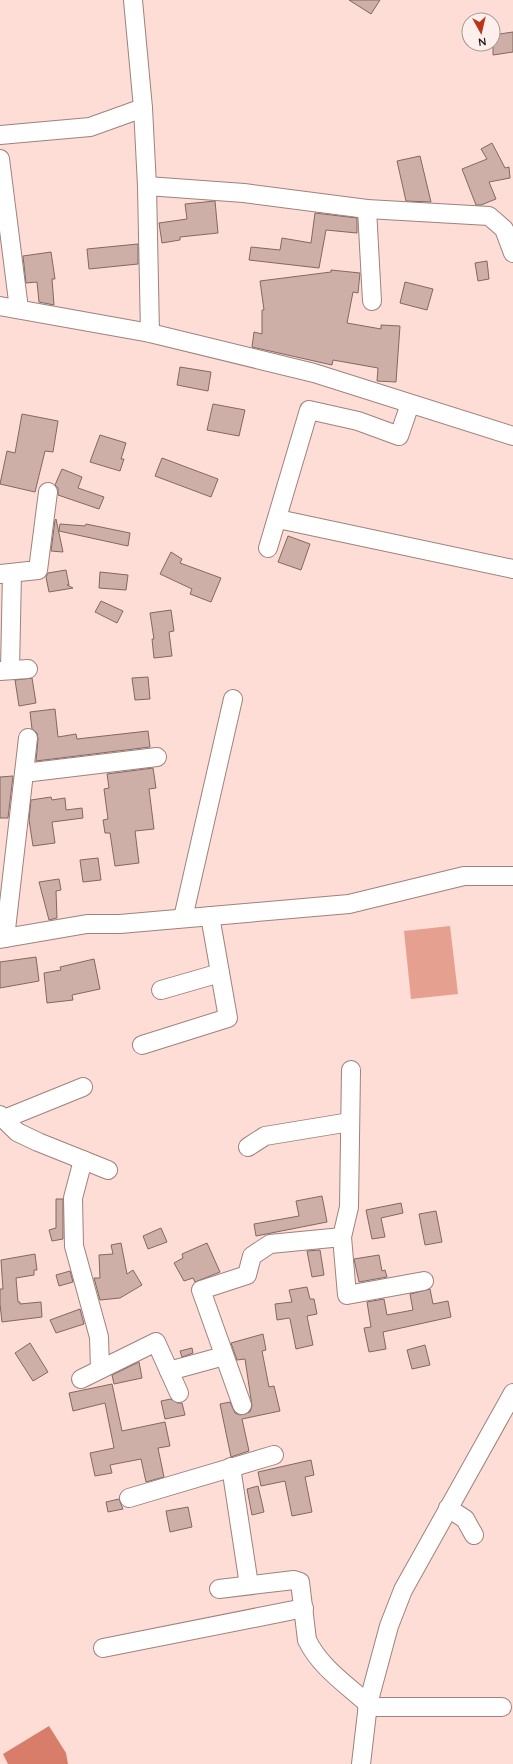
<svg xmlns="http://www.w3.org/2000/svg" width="513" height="1764" font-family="Quicksand,sans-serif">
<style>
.green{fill:#e5a090}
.water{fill:#d77d69}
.building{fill:#ceafa8;stroke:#836861}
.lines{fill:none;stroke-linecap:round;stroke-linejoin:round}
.minor-casing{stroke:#9e827b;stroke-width:20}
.minor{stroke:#fff;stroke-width:18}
</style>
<rect width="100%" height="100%" fill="#fdddd5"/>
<!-- green -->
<polygon class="green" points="450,926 458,994 411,999 404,931"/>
<!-- water -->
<polygon class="water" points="49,1726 66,1753 68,1764 8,1764 3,1754"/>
<!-- building -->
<g class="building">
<polygon points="349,0 380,0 371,14"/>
<polygon points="513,32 513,52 493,55 493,35"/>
<polygon points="492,143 505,168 509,167 510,178 489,182 496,199 481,205 476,205 462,169 487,159 481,149"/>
<polygon points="420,156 431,202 406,201 397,161"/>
<polygon points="215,201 218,233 180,237 180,240 162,243 159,223 187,219 185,204"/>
<polygon points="315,213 357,218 357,233 326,230 319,268 249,260 251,247 280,250 282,238 311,243"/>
<polygon points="138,244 138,264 89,269 87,249"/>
<polygon points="51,252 55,279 52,279 54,305 39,302 37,282 26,283 23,256"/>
<polygon points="487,261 489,279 478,281 475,263"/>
<polygon points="331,270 360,273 358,293 353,292 347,323 381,329 381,325 400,326 396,382 377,381 378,368 333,360 332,365 252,347 254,332 262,334 262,310 264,310 260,281 331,272"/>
<polygon points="405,282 433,289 427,310 400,303"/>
<polygon points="180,367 211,372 208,391 177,385"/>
<polygon points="213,404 245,410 239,436 207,430"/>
<polygon points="22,414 58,421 53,452 45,451 35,492 0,484 7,451 15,453"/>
<polygon points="100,435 126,443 121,459 124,459 120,471 90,462"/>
<polygon points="162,458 218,479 211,497 155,476"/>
<polygon points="62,469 82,477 78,488 104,497 99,509 58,495 58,488 55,485"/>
<polygon points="56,519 63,552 51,551 55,520"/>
<polygon points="60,524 85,526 86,524 130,533 128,546 59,531"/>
<polygon points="288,536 310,544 301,570 278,562"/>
<polygon points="171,552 182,559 180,563 221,578 211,602 190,594 192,589 160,574"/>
<polygon points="66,570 69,585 67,585 73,588 49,592 46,577 48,573"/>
<polygon points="100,572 128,575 126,590 99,588"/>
<polygon points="101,601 123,611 117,623 95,612"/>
<polygon points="171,610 174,631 169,632 172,656 154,658 152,639 154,639 150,613"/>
<polygon points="148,677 150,699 135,700 132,678"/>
<polygon points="32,678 36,703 19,706 15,680"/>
<polygon points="55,709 58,737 76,734 77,739 148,731 150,747 36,761 38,739 37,733 32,729 30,712"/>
<polygon points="153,768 156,788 149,789 154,829 135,831 139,863 115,866 110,833 105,833 103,820 108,819 104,789 109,788 107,774"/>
<polygon points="13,776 8,818 0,818 0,777"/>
<polygon points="51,797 52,800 65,798 66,810 82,808 83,818 52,822 55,843 33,846 29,820 31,800"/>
<polygon points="98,858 101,880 83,882 80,860"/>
<polygon points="59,879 61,890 56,891 57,918 49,920 39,882"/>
<polygon points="36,957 39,981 0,988 0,962"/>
<polygon points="94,959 100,989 72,995 73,1000 47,1003 44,973 61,970 60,967"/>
<polygon points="322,1196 327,1222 256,1236 254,1224 299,1216 296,1201"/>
<polygon points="56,1199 63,1199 63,1239 52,1241 49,1230 56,1228"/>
<polygon points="401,1203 403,1213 381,1218 385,1237 372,1239 366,1210"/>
<polygon points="436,1211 442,1242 425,1245 419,1214"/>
<polygon points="161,1228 167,1242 148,1249 143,1236"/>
<polygon points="121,1243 127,1274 133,1270 142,1285 120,1298 100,1300 94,1278 100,1278 99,1255 113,1254 111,1245"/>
<polygon points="207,1243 220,1272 195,1282 193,1278 184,1281 174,1263 183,1258 182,1254"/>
<polygon points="320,1250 324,1275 312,1277 307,1251"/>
<polygon points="35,1254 37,1270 34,1270 34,1275 16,1278 18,1302 20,1302 20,1304 41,1302 42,1317 2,1322 0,1304 0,1289 3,1289 1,1260"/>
<polygon points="379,1255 382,1271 385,1270 387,1277 359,1282 354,1259"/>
<polygon points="70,1271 73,1282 59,1286 56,1275"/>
<polygon points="307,1287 310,1299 314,1299 317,1314 307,1316 313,1345 296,1349 290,1319 289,1318 277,1320 275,1304 292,1302 289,1290"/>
<polygon points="430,1289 433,1304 448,1301 451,1317 383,1332 386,1349 369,1352 364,1328 371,1327 367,1302 384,1299 387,1315 413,1310 410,1294"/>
<polygon points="80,1309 84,1324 56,1333 50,1320"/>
<polygon points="263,1334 266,1350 262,1351 269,1387 274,1386 280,1411 242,1419 249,1451 231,1457 220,1404 230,1402 235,1413 240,1415 250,1412 252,1406 245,1359 237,1360 231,1343"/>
<polygon points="30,1343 48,1372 33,1381 15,1353"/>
<polygon points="425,1345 430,1365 412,1369 407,1350"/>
<polygon points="192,1348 193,1353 182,1357 180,1351"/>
<polygon points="139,1362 142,1378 114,1384 112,1375"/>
<polygon points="112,1384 122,1431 165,1422 170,1446 158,1448 164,1477 146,1482 141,1459 110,1465 112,1473 95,1476 90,1453 114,1448 105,1403 73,1411 69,1393"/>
<polygon points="171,1399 178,1403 182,1403 185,1415 165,1419 161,1401"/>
<polygon points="311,1460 314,1475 305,1477 312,1512 292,1516 285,1481 261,1486 258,1472"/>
<polygon points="258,1486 264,1512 252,1515 247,1489"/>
<polygon points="119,1499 123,1509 108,1512 106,1502"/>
<polygon points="188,1507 192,1527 170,1532 166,1511"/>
</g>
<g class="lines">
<defs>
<g id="minor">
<polyline points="133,0 143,108 147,186 150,333"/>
<polyline points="0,135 90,127 143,108"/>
<polyline points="0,159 19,309"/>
<polyline points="147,186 244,193 367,209 489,216 504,229 513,253"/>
<polyline points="367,209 372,301"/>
<polyline points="0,306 150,333 314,373 513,436"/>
<polyline points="278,519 513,569"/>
<polyline points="268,548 309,410 358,421 399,436 410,404"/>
<polyline points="0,574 38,570 48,492"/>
<polyline points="10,670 12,573"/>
<polyline points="0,671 28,669"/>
<polyline points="24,773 157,757"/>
<polyline points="183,918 233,699"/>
<polyline points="5,938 28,738"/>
<polyline points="0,939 87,924 120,924 349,904 464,876 513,876"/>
<polyline points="161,990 220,973"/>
<polyline points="142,1045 228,1018 210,916"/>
<polyline points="351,1070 349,1207 342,1237 347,1295 424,1281"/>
<polyline points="0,1115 17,1132 38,1142 108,1170"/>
<polyline points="4,1119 83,1087"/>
<polyline points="248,1147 265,1136 350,1122"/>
<polyline points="83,1160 73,1198 74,1246 99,1337 100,1369"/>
<polyline points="169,1371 224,1356"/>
<polyline points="81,1379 156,1342 179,1393"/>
<polyline points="242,1405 201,1290 247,1275 252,1256 270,1244 342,1237"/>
<polyline points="231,1467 249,1585"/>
<polyline points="129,1498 274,1455"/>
<polyline points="448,1508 465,1519 474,1535"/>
<path d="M 219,1589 L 294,1580 L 300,1582 L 307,1640 C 320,1667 346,1684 368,1704"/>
<polyline points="103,1648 304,1608"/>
<polyline points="367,1707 502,1707"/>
<polyline points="361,1764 368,1704 389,1626 403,1590 513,1393"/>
</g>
</defs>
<!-- minor casing -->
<use href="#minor" class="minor-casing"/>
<!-- minor -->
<use href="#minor" class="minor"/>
</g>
<!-- north arrow -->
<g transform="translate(481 32) rotate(172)"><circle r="19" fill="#fcefec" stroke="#a69a97"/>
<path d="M0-3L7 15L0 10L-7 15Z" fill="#bf3419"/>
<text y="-6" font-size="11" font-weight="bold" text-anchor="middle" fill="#251a18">N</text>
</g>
</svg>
